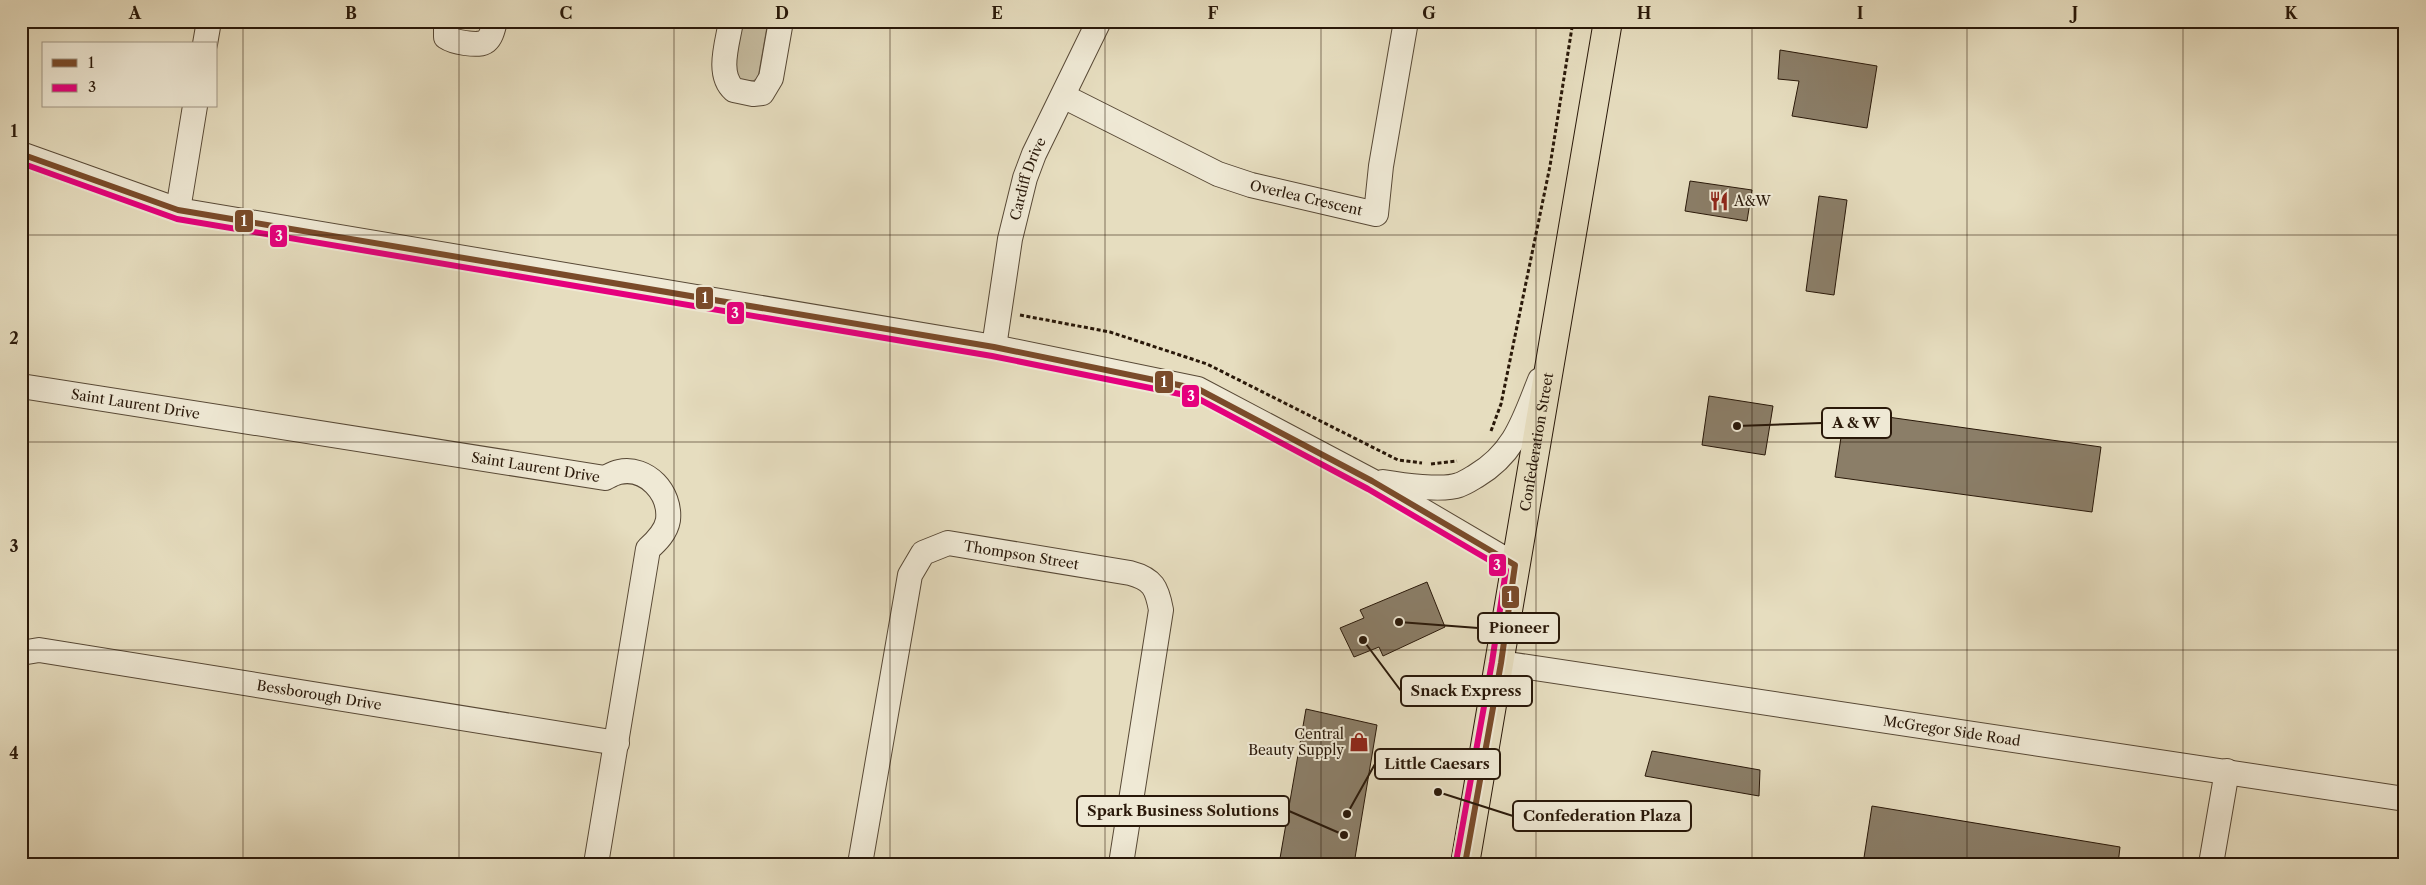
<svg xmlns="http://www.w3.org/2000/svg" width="2426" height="885" font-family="'Libre Caslon Text',serif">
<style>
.green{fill:#c6bca0;stroke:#786a54}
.building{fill:#8b7e68;stroke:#291809}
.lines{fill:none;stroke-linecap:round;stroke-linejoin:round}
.minor-casing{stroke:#584936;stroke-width:26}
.major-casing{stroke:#291809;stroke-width:30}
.path{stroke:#291809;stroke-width:3;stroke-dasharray:4 2.5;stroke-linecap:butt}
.minor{stroke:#efe9d5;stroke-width:24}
.major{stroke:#e6ddbf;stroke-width:28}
.bus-1-casing{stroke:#efe9d5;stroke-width:10}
.bus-2-casing{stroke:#efe9d5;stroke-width:10}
.bus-1{stroke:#7a4b2a;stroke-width:6}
.bus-2{stroke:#e5007d;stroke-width:6}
.grid{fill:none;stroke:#291809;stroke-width:1;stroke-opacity:0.55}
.labels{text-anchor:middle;stroke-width:4;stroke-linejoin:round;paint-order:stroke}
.street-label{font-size:14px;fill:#291809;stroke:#efe9d5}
.poi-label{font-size:14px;fill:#291809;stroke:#efe9d5;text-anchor:start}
.leader{fill:none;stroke:#291809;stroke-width:2}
.callout-dot{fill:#291809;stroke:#efe9d5;stroke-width:2}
.callout{fill:#efe9d5;stroke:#291809;stroke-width:2}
.callout-label{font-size:15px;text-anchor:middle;font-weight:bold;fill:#291809}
.line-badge{stroke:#efe9d5;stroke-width:2}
.badge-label{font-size:14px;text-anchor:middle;font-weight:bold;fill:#fff}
.neatline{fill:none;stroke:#291809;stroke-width:2}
.grid-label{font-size:16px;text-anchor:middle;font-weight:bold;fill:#291809}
</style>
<rect width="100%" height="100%" fill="#e6ddbf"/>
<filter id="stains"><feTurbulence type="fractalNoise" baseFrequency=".004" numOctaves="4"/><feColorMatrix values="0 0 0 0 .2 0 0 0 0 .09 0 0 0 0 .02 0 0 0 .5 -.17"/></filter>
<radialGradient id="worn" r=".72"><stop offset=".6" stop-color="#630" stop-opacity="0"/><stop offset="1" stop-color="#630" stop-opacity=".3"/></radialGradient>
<!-- green -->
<polygon class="green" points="742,21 768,21 758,78 753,81 737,80 734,73"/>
<!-- building -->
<g class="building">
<polygon points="1780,50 1877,66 1867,128 1792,116 1799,81 1778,79"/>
<polygon points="1690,181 1752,190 1747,221 1685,211"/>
<polygon points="1819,196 1847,200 1834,295 1806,291"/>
<polygon points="1709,396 1773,406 1765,455 1702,445"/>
<polygon points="1845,411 2101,447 2092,512 1835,477"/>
<polygon points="1427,582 1445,627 1383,656 1379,647 1354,657 1340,628 1364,618 1360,610"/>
<polygon points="1306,709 1377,725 1354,864 1279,864"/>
<polygon points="1652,751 1760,770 1759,796 1645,776"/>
<polygon points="1872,806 2120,847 2118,864 1863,864"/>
</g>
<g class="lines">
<defs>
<g id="minor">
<path d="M 446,21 L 446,37 C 452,41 458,42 465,43 C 487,46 490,42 495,21"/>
<path d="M 731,21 C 728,42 716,74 734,90 L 753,94 L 762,93 L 771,78 L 781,21"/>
<polyline points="205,44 209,21"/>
<path id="s1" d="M 1063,96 L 1218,174 L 1251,185 L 1376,214 L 1381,166 L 1406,21"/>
<polyline points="21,154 178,210 994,347 1198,389 1372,481 1515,565"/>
<polyline points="178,210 195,106"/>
<path id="s2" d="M 994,347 L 1010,239 L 1025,178 L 1034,154 L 1099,21"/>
<path id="s3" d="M 21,386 L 605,478 C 609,476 614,473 619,472 C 647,466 671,493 668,520 C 666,532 657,541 648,549 L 596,864"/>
<path d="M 1383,482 C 1401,485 1443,491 1459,485 C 1465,483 1471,479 1476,476 C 1515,453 1524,420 1540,380"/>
<path id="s4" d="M 21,653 L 39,650 L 617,743"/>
<path id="s5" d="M 1501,663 L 2405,799"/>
<path id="s6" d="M 860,864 L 910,575 L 923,553 L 948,543 L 1130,573 C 1153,579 1157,588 1161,610 L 1121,864"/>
<polyline points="2211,864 2227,771"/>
</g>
<g id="major">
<path id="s7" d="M 1465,864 L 1608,21"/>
</g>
</defs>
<!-- minor casing -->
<use href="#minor" class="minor-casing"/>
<!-- major casing -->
<use href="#major" class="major-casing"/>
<!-- path -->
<g class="path">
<polyline points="2404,21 2405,22"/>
<polyline points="1020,315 1110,332 1207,364 1398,460 1422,463"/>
<polyline points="1491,431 1501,404 1550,166 1573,21"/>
<polyline points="1431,464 1457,461"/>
</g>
<!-- minor -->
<use href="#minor" class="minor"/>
<!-- major -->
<use href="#major" class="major"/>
<defs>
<polyline id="bus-1" points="21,154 178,210 994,347 1198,389 1372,481 1515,565 1501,663 1465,864"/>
<polyline id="bus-2" points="21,163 177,219 992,356 1195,397 1368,489 1506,570 1492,662 1456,862"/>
</defs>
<!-- bus-1 casing -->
<use href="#bus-1" class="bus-1-casing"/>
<!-- bus-2 casing -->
<use href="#bus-2" class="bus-2-casing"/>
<!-- bus-1 -->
<use href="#bus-1" class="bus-1"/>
<!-- bus-2 -->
<use href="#bus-2" class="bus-2"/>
</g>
<!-- grid -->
<path class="grid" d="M 243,21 L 243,864M 459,21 L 459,864M 674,21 L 674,864M 890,21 L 890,864M 1105,21 L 1105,864M 1321,21 L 1321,864M 1536,21 L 1536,864M 1752,21 L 1752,864M 1967,21 L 1967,864M 2183,21 L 2183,864M 21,235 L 2405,235M 21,442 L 2405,442M 21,650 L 2405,650"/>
<!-- icons -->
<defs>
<symbol id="restaurant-bare" viewBox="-9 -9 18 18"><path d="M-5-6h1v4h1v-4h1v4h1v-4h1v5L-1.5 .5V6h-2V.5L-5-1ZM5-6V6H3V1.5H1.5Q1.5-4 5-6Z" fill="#8f2418" stroke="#efe9d5" stroke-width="2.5" paint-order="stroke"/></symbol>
<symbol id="shop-bare" viewBox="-9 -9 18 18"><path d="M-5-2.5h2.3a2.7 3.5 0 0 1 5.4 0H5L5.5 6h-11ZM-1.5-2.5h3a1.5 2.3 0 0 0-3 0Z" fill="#8f2418" stroke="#efe9d5" stroke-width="2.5" paint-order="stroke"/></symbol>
</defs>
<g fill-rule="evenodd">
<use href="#restaurant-bare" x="1705" y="187" width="28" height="28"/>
<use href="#shop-bare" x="1345" y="728" width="28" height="28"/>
</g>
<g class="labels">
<!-- street labels -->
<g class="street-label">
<text dy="5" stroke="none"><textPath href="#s2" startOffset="172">Cardiff Drive</textPath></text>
<text dy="5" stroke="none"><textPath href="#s1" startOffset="265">Overlea Crescent</textPath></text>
<text dy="5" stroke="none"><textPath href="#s3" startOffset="116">Saint Laurent Drive</textPath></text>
<text dy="5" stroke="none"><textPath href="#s7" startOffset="428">Confederation Street</textPath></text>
<text dy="5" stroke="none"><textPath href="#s3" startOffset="521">Saint Laurent Drive</textPath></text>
<text dy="5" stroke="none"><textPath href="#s6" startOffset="420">Thompson Street</textPath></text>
<text dy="5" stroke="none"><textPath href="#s4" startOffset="302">Bessborough Drive</textPath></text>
<text dy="5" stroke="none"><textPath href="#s5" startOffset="456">McGregor Side Road</textPath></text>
</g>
<!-- poi labels -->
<g class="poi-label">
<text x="1734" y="206">A&amp;W</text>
<text x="1344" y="739" text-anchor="end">Central<tspan x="1344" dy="16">Beauty Supply</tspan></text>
</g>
</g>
<!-- callouts -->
<path class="leader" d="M1737 426L1822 423M1399 622L1478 628M1363 640L1401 691M1347 814L1375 764M1344 835L1289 811M1438 792L1513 816"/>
<g class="callout-dot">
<circle cx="1737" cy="426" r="5"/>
<circle cx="1399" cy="622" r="5"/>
<circle cx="1363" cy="640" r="5"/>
<circle cx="1347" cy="814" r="5"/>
<circle cx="1344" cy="835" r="5"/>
<circle cx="1438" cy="792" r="5"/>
</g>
<g class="callout">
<rect x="1822" y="408" width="69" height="30" rx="5"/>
<rect x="1478" y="613" width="81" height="30" rx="5"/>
<rect x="1401" y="676" width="131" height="30" rx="5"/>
<rect x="1375" y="749" width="125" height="30" rx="5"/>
<rect x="1077" y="796" width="212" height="30" rx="5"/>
<rect x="1513" y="801" width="178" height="30" rx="5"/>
</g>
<g class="callout-label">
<text x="1856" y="428">A &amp; W</text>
<text x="1519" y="633">Pioneer</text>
<text x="1466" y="696">Snack Express</text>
<text x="1437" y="769">Little Caesars</text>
<text x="1183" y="816">Spark Business Solutions</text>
<text x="1602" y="821">Confederation Plaza</text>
</g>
<g class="line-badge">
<rect x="234" y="209" width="20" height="24" rx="5" fill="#7a4b2a"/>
<rect x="269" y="224" width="19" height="24" rx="5" fill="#e5007d"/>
<rect x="695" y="286" width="19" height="24" rx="5" fill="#7a4b2a"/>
<rect x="726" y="301" width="19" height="24" rx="5" fill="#e5007d"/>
<rect x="1154" y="370" width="20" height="24" rx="5" fill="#7a4b2a"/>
<rect x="1181" y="384" width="19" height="24" rx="5" fill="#e5007d"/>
<rect x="1488" y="553" width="19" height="24" rx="5" fill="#e5007d"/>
<rect x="1501" y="585" width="19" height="24" rx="5" fill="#7a4b2a"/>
</g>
<g class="badge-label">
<text x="244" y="226">1</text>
<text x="279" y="241">3</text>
<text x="705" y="303">1</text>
<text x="735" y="318">3</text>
<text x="1164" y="387">1</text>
<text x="1191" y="401">3</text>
<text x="1497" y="570">3</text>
<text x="1510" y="602">1</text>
</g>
<!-- margin -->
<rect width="2426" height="885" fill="none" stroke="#e6ddbf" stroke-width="55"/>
<!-- legend -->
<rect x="42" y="42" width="175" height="65" fill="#efe9d5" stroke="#a09583"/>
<rect x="52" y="59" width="25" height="8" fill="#7a4b2a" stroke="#a09583"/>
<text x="88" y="68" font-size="15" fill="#291809">1</text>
<rect x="52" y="84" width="25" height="8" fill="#e5007d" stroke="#a09583"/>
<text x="88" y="92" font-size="15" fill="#291809">3</text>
<rect x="28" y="28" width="2370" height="830" class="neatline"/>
<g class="grid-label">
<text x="135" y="19">A</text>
<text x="351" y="19">B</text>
<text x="566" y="19">C</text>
<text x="782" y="19">D</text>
<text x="997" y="19">E</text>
<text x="1213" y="19">F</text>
<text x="1429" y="19">G</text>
<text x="1644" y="19">H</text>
<text x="1860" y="19">I</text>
<text x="2075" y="19">J</text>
<text x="2291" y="19">K</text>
<text x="14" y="137">1</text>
<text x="14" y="344">2</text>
<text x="14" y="552">3</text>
<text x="14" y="759">4</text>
</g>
<rect width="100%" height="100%" filter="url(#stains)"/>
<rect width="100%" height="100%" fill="url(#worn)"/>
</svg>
